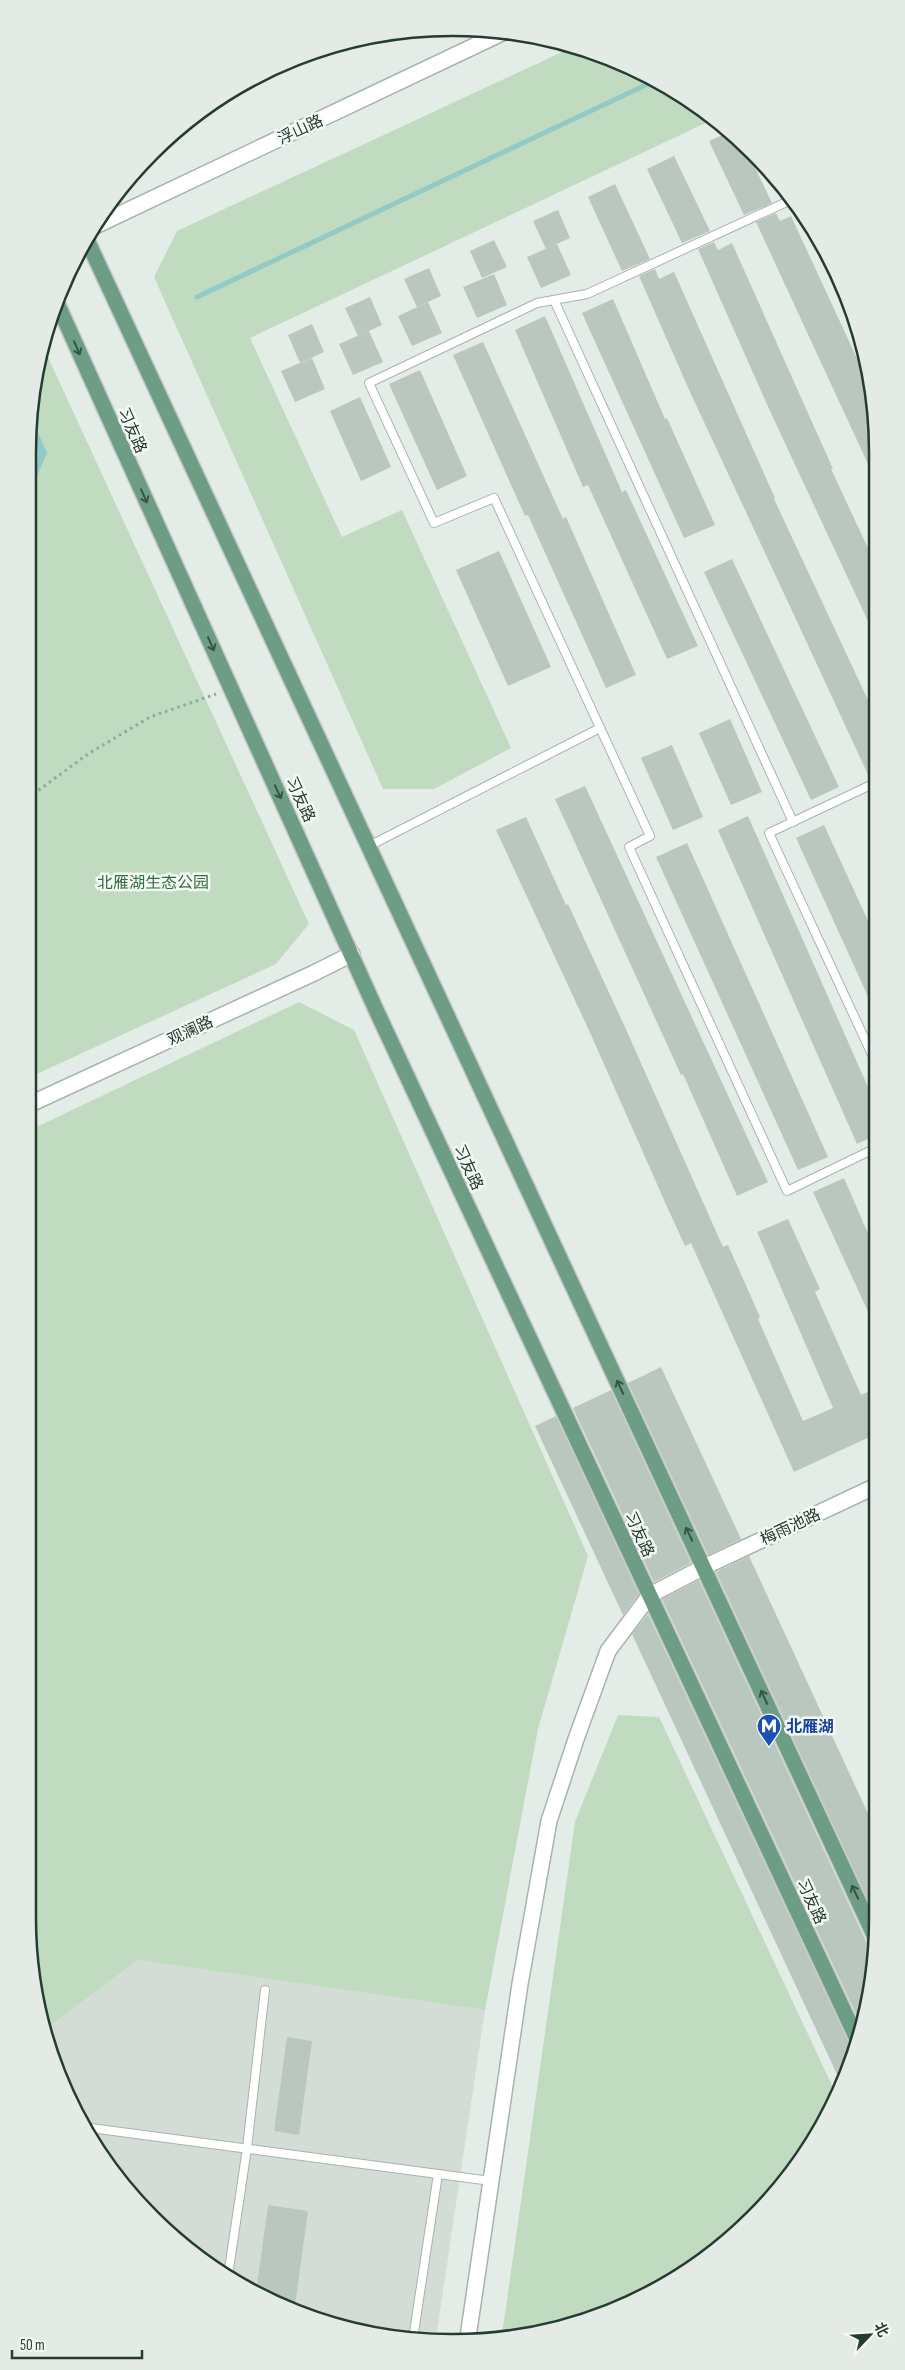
<svg xmlns="http://www.w3.org/2000/svg" width="905" height="2370" font-family="'Sofia Sans Condensed','Noto Sans SC',sans-serif">
<style>
.built{fill:#d3dcd5}
.green{fill:#c0dbc0}
.water{fill:#92cbc6}
.lines{fill:none;stroke-linecap:round;stroke-linejoin:round}
.stream{stroke:#92cbc6;stroke-width:5}
.building{fill:#bac7bf}
.service-casing{stroke:#a7b4ac;stroke-width:10}
.minor-casing{stroke:#a7b4ac;stroke-width:18}
.tertiary-casing{stroke:#a7b4ac;stroke-width:18}
.primary-casing{stroke:#c2c8c5;stroke-width:18}
.path{stroke:#88ad98;stroke-width:3;stroke-dasharray:2.5 4;stroke-linecap:butt}
.service{stroke:#fff;stroke-width:8}
.minor{stroke:#fff;stroke-width:15}
.tertiary{stroke:#fff;stroke-width:15}
.primary{stroke:#6d9d85;stroke-width:15}
.oneway{stroke:#375445}
.labels{text-anchor:middle;stroke-width:5;stroke-linejoin:round;paint-order:stroke}
.street-label{font-size:16px;fill:#253c30;stroke:#f5f9f6}
.park-label{font-size:16px;fill:#336f3b;stroke:#f5f9f6}
.transit-label{font-size:16px;font-weight:bold;fill:#164399;stroke:#f5f9f6;text-anchor:start}
.rim{fill:none;stroke:#253c30;stroke-width:2.5}
</style>
<rect width="100%" height="100%" fill="#e4ece7"/>
<!-- built -->
<polygon class="built" points="138,1960 485,2010 436,2338 397,2339 316,2320 240,2286 133,2197 84,2130 50,2054 46,2029"/>
<!-- green -->
<g class="green">
<polygon points="573,47 688,99 712,120 250,338 342,537 402,510 511,748 434,789 383,789 154,277 177,231"/>
<polygon points="42,344 309,924 276,964 28,1078 28,453"/>
<polygon points="299,1002 354,1030 588,1556 538,1729 485,2010 138,1960 46,2029 28,1917 28,1131"/>
<polygon points="618,1715 659,1717 837,2096 834,2106 790,2176 688,2271 615,2310 536,2334 502,2335 575,1822"/>
</g>
<!-- water -->
<polygon class="water" points="32,419 47,453 28,497 28,453"/>
<g class="lines">
<!-- stream -->
<g class="stream">
<polyline points="197,297 652,82"/>
<polyline points="28,500 32,495 31,483"/>
</g>
</g>
<!-- building -->
<g class="building">
<polygon points="727,133 747,151 772,203 744,215 709,141"/>
<polygon points="674,156 710,231 682,243 647,169"/>
<polygon points="615,184 650,259 622,271 588,197"/>
<polygon points="558,210 570,238 546,249 533,221"/>
<polygon points="776,213 780,221 791,216 873,393 874,477 756,222"/>
<polygon points="494,240 507,267 482,278 470,251"/>
<polygon points="714,242 718,250 732,243 833,469 831,469 874,561 874,634 770,411 698,249"/>
<polygon points="557,244 571,275 541,288 527,257"/>
<polygon points="429,268 441,296 417,307 404,279"/>
<polygon points="655,269 659,279 674,272 775,498 774,499 875,715 875,777 870,779 807,643 690,392 639,276"/>
<polygon points="494,274 507,305 477,318 463,287"/>
<polygon points="370,297 382,325 358,336 345,308"/>
<polygon points="613,299 665,419 667,418 715,525 684,538 582,313"/>
<polygon points="428,302 442,333 412,346 398,316"/>
<polygon points="545,316 622,492 626,490 698,646 667,659 588,485 583,487 515,330"/>
<polygon points="312,324 324,352 300,363 288,335"/>
<polygon points="369,331 383,362 353,375 339,344"/>
<polygon points="483,342 563,519 566,517 636,675 606,688 528,515 525,516 453,355"/>
<polygon points="312,358 325,389 295,402 281,371"/>
<polygon points="420,370 467,476 437,490 389,384"/>
<polygon points="360,397 391,467 361,481 330,411"/>
<polygon points="499,551 551,667 508,686 456,570"/>
<polygon points="732,559 839,787 811,800 704,572"/>
<polygon points="730,719 762,792 731,805 699,733"/>
<polygon points="672,745 703,817 673,830 641,758"/>
<polygon points="585,786 768,1182 737,1196 683,1074 681,1075 555,799"/>
<polygon points="748,816 872,1096 876,1095 876,1135 857,1144 718,830"/>
<polygon points="526,817 566,905 568,904 624,1025 723,1247 728,1245 760,1317 758,1319 803,1421 833,1408 757,1232 788,1219 820,1289 815,1292 861,1395 876,1388 876,1434 794,1472 691,1243 685,1246 668,1209 592,1037 496,830"/>
<polygon points="824,825 875,936 875,1012 796,838"/>
<polygon points="687,843 828,1157 798,1170 656,857"/>
<polygon points="844,1178 876,1252 876,1329 813,1192"/>
<polygon points="661,1367 741,1539 708,1555 628,1383"/>
<polygon points="611,1390 691,1563 654,1582 573,1408"/>
<polygon points="556,1416 639,1594 623,1615 535,1426"/>
<polygon points="749,1556 877,1833 877,1920 716,1572"/>
<polygon points="699,1580 866,1941 874,1946 863,2029 662,1599"/>
<polygon points="648,1614 850,2045 855,2050 842,2085 632,1634"/>
<polygon points="287,2037 312,2041 299,2135 274,2131"/>
<polygon points="268,2205 308,2211 295,2305 276,2302 256,2293"/>
</g>
<g class="lines">
<defs>
<g id="service">
<polyline points="791,200 587,294 537,303 369,383 434,523 494,498 650,836 629,847 787,1191 876,1148"/>
<polyline points="554,300 793,822"/>
<polyline points="875,783 769,833 875,1061"/>
<polyline points="369,846 600,728"/>
<polyline points="83,2127 491,2181"/>
<polyline points="228,2276 247,2148 265,1990"/>
<polyline points="407,2338 414,2332 438,2174"/>
</g>
<polyline id="minor" points="468,2337 520,1984 549,1821 576,1739 608,1651 650,1595 704,1567 876,1486"/>
<g id="tertiary">
<polyline points="95,226 504,32"/>
<polyline points="28,1105 314,973 352,954"/>
</g>
<g id="primary">
<polyline points="87,240 875,1937"/>
<polyline points="57,303 377,1012 858,2041"/>
</g>
</defs>
<!-- service casing -->
<use href="#service" class="service-casing"/>
<!-- minor casing -->
<use href="#minor" class="minor-casing"/>
<!-- tertiary casing -->
<use href="#tertiary" class="tertiary-casing"/>
<!-- primary casing -->
<use href="#primary" class="primary-casing"/>
<!-- path -->
<polyline class="path" points="28,798 88,754 150,717 216,694"/>
<!-- service -->
<use href="#service" class="service"/>
<!-- minor -->
<use href="#minor" class="minor"/>
<!-- tertiary -->
<use href="#tertiary" class="tertiary"/>
<!-- primary -->
<use href="#primary" class="primary"/>
</g>
<!-- one-way arrows -->
<defs><path id="oneway-shaft" d="M-6 0H5M1.5-3L5.5 0L1.5 3" fill="none" stroke-width="1.6" stroke-linecap="round" stroke-linejoin="round" transform="scale(1.25)"/></defs>
<g class="oneway">
<use href="#oneway-shaft" transform="translate(77 348) rotate(66)"/>
<use href="#oneway-shaft" transform="translate(144 496) rotate(66)"/>
<use href="#oneway-shaft" transform="translate(211 644) rotate(66)"/>
<use href="#oneway-shaft" transform="translate(278 792) rotate(65)"/>
<use href="#oneway-shaft" transform="translate(620 1387) rotate(-115)"/>
<use href="#oneway-shaft" transform="translate(689 1534) rotate(-115)"/>
<use href="#oneway-shaft" transform="translate(764 1697) rotate(-115)"/>
<use href="#oneway-shaft" transform="translate(855 1892) rotate(-115)"/>
</g>
<!-- icons -->
<defs>
<symbol id="metro-pin" viewBox="-11 -11 22 30"><path d="M0 17L-7.5 6A9.5 9.5 0 1 1 7.5 6Z" fill="#1a4fb4" stroke="#f5f9f6"/><path d="M-5.5 5V-5H-3L0 0L3-5H5.5V5H3V-.5L0 4L-3-.5V5Z" fill="#fff"/></symbol>
</defs>
<g fill-rule="evenodd">
<use href="#metro-pin" x="755" y="1712" width="28" height="38"/>
</g>
<g class="labels">
<!-- street labels -->
<g class="street-label">
<text transform="translate(300 129) rotate(-25)" y="6">浮山路</text>
<text transform="translate(133 430) rotate(66)" y="6">习友路</text>
<text transform="translate(301 799) rotate(65)" y="6">习友路</text>
<text transform="translate(190 1030) rotate(-25)" y="6">观澜路</text>
<text transform="translate(469 1167) rotate(65)" y="6">习友路</text>
<text transform="translate(790 1526) rotate(-25)" y="6">梅雨池路</text>
<text transform="translate(640 1534) rotate(65)" y="6">习友路</text>
<text transform="translate(812 1901) rotate(65)" y="6">习友路</text>
</g>
<!-- park labels -->
<g class="park-label">
<text x="153" y="888">北雁湖生态公园</text>
</g>
<!-- transit labels -->
<g class="transit-label">
<text x="786" y="1732">北雁湖</text>
</g>
</g>
<!-- crop -->
<path d="M0 0H905V2370H0ZM452 36H453A416 416 0 0 1 869 452V1918A416 416 0 0 1 453 2334H452A416 416 0 0 1 36 1918V452A416 416 0 0 1 452 36Z" fill="#e4eae6" fill-rule="evenodd"/>
<path class="rim" d="M452 36H453A416 416 0 0 1 869 452V1918A416 416 0 0 1 453 2334H452A416 416 0 0 1 36 1918V452A416 416 0 0 1 452 36Z"/>
<!-- north arrow -->
<g transform="translate(870 2335) rotate(65)" stroke="#f5f9f6" stroke-width="4" paint-order="stroke">
<path d="M0-4L9 19L0 12L-9 19Z" fill="#253c30"/>
<text y="-8" font-size="14" font-weight="bold" text-anchor="middle" fill="#253c30">北</text>
</g>
<!-- scale -->
<path d="M12 2350v8h130v-8" fill="none" stroke="#253c30" stroke-width="2.5"/>
<text x="20" y="2350" font-size="15" fill="#253c30" stroke="#f5f9f6" stroke-width="4" paint-order="stroke">50 m</text>
</svg>
